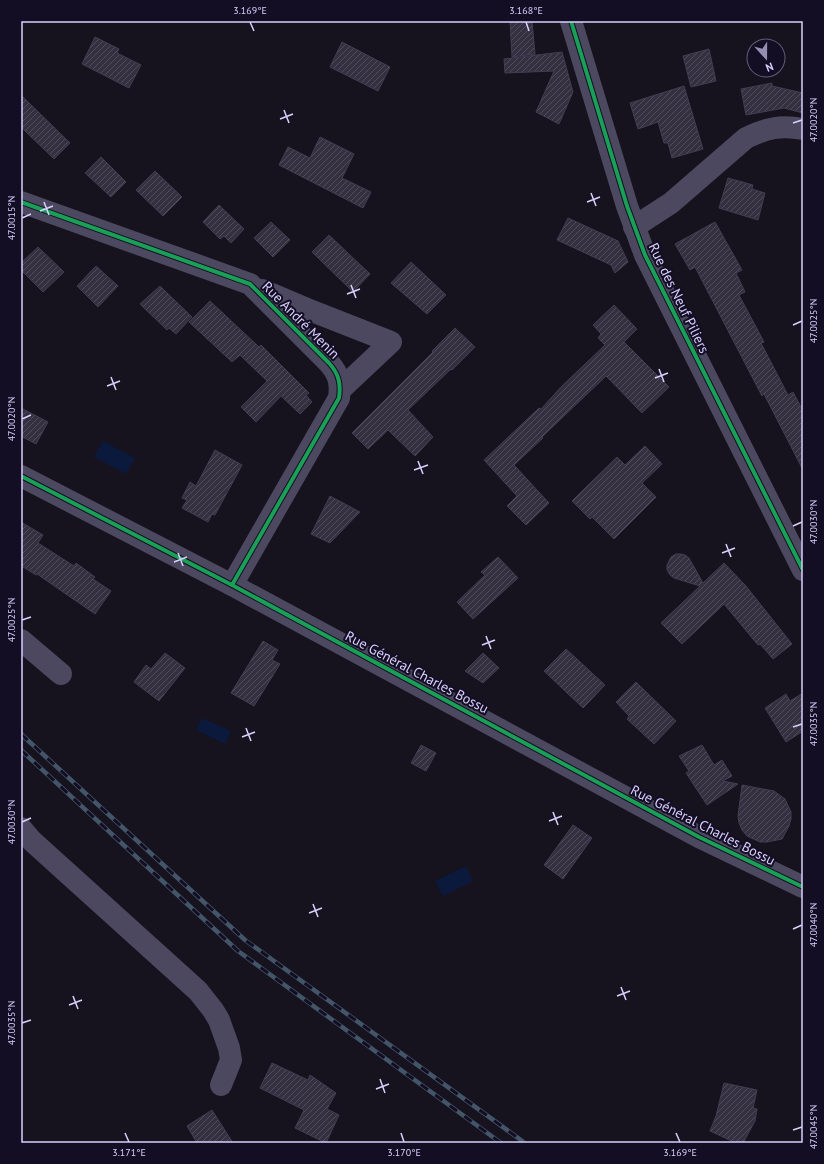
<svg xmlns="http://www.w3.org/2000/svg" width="824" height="1164" font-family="'PT Sans',sans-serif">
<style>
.water{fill:#0b193d}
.building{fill:url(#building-hatch);stroke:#433d52}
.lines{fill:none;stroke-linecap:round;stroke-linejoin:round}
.minor{stroke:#4b485f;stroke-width:22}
.rail-casing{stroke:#435568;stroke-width:4.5}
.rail{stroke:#130e23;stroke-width:3;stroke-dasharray:9;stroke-linecap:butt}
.cycleway-casing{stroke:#130e23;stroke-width:6}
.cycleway{stroke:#1a9f57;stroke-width:4}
.ticks{fill:none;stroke:#d9d0fe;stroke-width:1.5}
.labels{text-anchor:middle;stroke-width:4;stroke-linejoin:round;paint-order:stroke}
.street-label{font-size:14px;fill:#d9d0fe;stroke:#130e23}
.neatline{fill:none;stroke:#d9d0fe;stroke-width:1.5}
.ticks-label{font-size:10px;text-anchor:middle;fill:#d9d0fe}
</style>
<defs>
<pattern id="building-hatch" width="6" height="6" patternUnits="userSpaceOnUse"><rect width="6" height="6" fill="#343040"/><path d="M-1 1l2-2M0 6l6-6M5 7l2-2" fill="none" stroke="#514d5d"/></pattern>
</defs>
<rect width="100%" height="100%" fill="#16131e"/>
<!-- water -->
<g class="water">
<polygon points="103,441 135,458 126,474 94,457"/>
<polygon points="202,718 231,731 225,744 196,730"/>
<polygon points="466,866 473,881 443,896 435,881"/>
</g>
<!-- building -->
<g class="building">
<polygon points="510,21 532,21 535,54 512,57"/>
<polygon points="95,37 119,49 117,53 141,65 129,88 82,64"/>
<polygon points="342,42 390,67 378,91 330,67"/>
<polygon points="709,49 716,81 691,87 683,56"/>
<polygon points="562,52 573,92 559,124 536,112 554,71 505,73 504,59"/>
<polygon points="772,83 772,86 803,93 803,113 784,108 746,115 741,89"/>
<polygon points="684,86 703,149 672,158 668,143 664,143 658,122 638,129 630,103"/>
<polygon points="21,95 70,143 54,159 21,127"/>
<polygon points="320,137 354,154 342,178 371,192 363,208 279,165 288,147 310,158"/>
<polygon points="101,157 126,182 111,197 85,173"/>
<polygon points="155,171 182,197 163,216 136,190"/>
<polygon points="728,178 753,185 752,189 765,193 758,220 719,208"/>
<polygon points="219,205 244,229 231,243 224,236 220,239 203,222"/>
<polygon points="568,218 618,241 628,262 615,273 611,265 557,240"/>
<polygon points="271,222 290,240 273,257 254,238"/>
<polygon points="715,222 742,270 736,273 745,292 739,295 764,342 761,343 788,395 793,392 803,411 803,470 764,394 762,396 695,267 690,270 675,244"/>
<polygon points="329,235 370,274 353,292 312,252"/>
<polygon points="38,247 64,272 43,292 21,270 21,263"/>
<polygon points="411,262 446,295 427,314 391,283"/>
<polygon points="96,266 118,286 98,307 77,286"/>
<polygon points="160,286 192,317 176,334 169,328 167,330 140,304"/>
<polygon points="210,301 259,347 261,345 309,393 306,395 312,402 300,414 281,396 256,422 241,407 267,381 240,355 232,362 189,322"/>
<polygon points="614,305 637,329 624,342 669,387 642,413 606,376 542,437 543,438 514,465 549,503 526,525 507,506 517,496 484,460 539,408 541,409 562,386 605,345 598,338 601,334 593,325"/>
<polygon points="455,328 475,347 452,370 451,369 408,410 433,437 415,456 388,430 368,449 352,433 433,352 432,351"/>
<polygon points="21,408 48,422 36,444 21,436"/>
<polygon points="645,446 662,464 642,483 656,497 614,539 592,517 590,519 572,501 617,457 625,465"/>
<polygon points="215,450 242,465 215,515 212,514 208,522 182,508 187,500 182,498 190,482 196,486"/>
<polygon points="330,496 360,512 330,543 311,534"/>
<polygon points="21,522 43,535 38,543 74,566 76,563 95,577 93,579 111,591 95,614 37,574 36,575 23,567 21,571"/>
<polygon points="676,554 681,554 685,555 689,558 703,583 724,563 746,586 792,644 773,659 760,644 758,645 724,604 682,644 661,623 700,586 674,578 670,575 667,570 667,565 671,557"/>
<polygon points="498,557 518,578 473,619 457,602 485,575 481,572"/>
<polygon points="263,641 278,650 272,660 280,664 254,706 231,693"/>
<polygon points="566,649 605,685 583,708 544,671"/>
<polygon points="165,653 185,668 159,701 134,682 146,665 151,669"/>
<polygon points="483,653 499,668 483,683 465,671"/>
<polygon points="636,682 676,721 654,744 627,719 629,716 616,702"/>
<polygon points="803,693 803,731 786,742 765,708 786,694 790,701"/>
<polygon points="421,745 436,753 426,771 411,763"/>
<polygon points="702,745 714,765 722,760 732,776 723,781 738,784 707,805 686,773 689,771 679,756"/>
<polygon points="742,785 774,791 785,799 791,812 791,819 789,826 782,839 767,842 760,842 747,836 742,830 739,823 738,816"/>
<polygon points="573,825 592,838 563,879 544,865"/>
<polygon points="272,1063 308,1080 310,1075 336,1093 327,1109 339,1115 326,1143 295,1128 304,1110 260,1088"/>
<polygon points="724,1083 757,1090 753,1108 757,1109 755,1121 743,1143 736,1143 710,1131 716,1116"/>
<polygon points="212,1110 233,1143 197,1143 187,1126"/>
</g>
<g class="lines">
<!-- minor -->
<g class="minor">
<polyline points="571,21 627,206 645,255 803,570"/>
<path d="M 21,202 L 250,284 L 329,363 C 339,374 341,384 339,398 L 232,585"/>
<path d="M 634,227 L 671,203 L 746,138 C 766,128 781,125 803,129"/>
<polyline points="262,290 307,309 391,342 340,390"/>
<polyline points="21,476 232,585 699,837 803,887"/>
<polyline points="21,640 61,674"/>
<polyline points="21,828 32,841 198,991 213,1010 219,1020 229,1048 231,1060 221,1085"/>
</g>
<defs>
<g id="rail">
<polyline points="21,734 245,940 525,1143"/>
<polyline points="21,750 238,951 501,1143"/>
</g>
</defs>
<!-- rail casing -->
<use href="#rail" class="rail-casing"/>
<!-- rail -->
<use href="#rail" class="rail"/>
<defs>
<g id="cycleway">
<polyline points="571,21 627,206 645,255 803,570"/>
<path d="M 21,202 L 250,284 L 329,363 C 339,374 341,384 339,398 L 232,585"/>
<polyline points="21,476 232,585 699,837 803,887"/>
</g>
</defs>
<!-- cycleway casing -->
<use href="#cycleway" class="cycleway-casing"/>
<!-- cycleway -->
<use href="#cycleway" class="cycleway"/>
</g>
<!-- ticks -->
<path class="ticks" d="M 250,22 L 254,31M 526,22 L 529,31M 284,110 L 289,123M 280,119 L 293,114M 793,123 L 802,120M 591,193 L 596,206M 44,202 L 49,215M 587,202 L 600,197M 40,211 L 53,206M 22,218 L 31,214M 351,285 L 356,298M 347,294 L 360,289M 793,325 L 802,321M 659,369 L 664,382M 111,377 L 116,390M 655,378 L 668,373M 107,386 L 120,381M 22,419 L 31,415M 418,461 L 423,474M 414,470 L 428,465M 793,526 L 802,522M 726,544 L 731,557M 178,553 L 183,566M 722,553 L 735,548M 174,562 L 187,557M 22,620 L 31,617M 486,636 L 491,649M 482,645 L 495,640M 793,727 L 802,724M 246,728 L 251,741M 242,737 L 255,732M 553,812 L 558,825M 549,821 L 562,816M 22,822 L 31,818M 313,904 L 318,917M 309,913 L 322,908M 793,929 L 802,925M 621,987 L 626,1000M 73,996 L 78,1009M 617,996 L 630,991M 69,1005 L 82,1000M 22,1023 L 31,1020M 380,1079 L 385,1093M 376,1089 L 389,1084M 793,1130 L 802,1127M 125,1133 L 129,1142M 401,1133 L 404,1142M 676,1133 L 680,1142"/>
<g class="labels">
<!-- street labels -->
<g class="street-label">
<text transform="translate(679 298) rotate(64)" y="5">Rue des Neuf Piliers</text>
<text transform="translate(301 320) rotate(45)" y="5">Rue André Menin</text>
<text transform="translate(417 672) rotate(28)" y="5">Rue Général Charles Bossu</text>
<text transform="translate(703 825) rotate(27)" y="5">Rue Général Charles Bossu</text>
</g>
</g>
<!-- border -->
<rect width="824" height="1164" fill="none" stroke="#130e23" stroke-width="44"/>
<!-- north arrow -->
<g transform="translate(766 58) rotate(159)"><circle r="19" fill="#130e23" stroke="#625c7b"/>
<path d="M0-3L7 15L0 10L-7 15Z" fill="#958eb0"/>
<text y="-6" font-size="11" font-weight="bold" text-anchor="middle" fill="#d9d0fe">N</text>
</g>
<rect x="22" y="22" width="780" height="1120" class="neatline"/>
<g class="ticks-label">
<text x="250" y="14">3.169°E</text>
<text x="526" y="14">3.168°E</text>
<text transform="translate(813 120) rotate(-90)" y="4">47.0020°N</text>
<text transform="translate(11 218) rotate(-90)" y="4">47.0015°N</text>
<text transform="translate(813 321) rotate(-90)" y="4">47.0025°N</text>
<text transform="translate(11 419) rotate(-90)" y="4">47.0020°N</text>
<text transform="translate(813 522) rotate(-90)" y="4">47.0030°N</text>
<text transform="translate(11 620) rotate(-90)" y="4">47.0025°N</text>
<text transform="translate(813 724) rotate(-90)" y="4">47.0035°N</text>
<text transform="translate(11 822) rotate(-90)" y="4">47.0030°N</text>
<text transform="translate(813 925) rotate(-90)" y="4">47.0040°N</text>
<text transform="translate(11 1023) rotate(-90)" y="4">47.0035°N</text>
<text transform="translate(813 1127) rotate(-90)" y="4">47.0045°N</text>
<text x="129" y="1156">3.171°E</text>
<text x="404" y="1156">3.170°E</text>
<text x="680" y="1156">3.169°E</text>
</g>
</svg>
